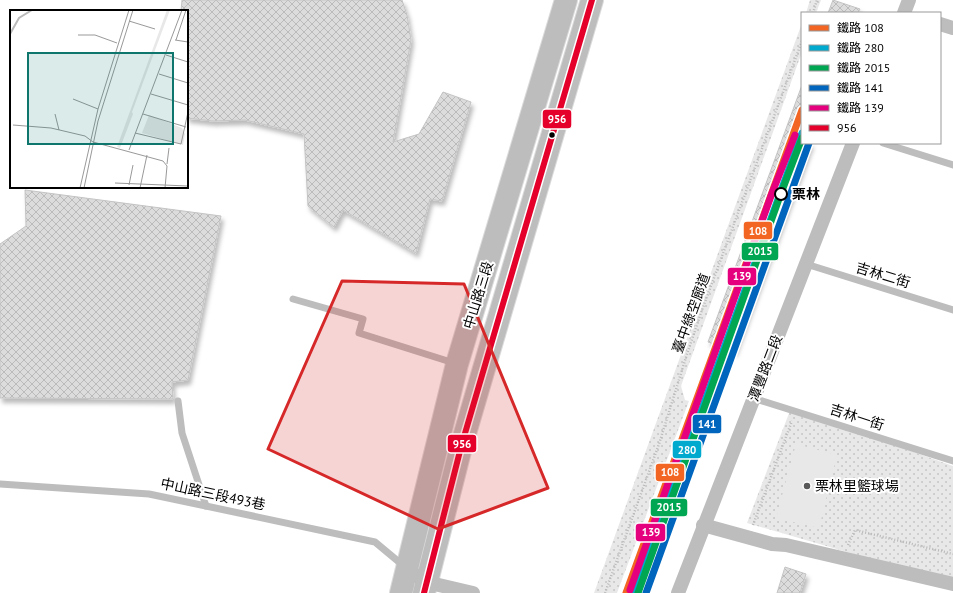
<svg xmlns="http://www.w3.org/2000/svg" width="953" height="593" font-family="'PT Sans','Noto Sans TC',sans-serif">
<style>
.park{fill:url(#park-dots)}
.pitch{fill:#e8e8e8}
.building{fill:url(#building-cross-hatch);stroke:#c4c4c4;filter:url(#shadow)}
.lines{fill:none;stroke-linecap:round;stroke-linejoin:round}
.primary-casing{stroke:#dbdbdb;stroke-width:24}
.path{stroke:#b8b8b8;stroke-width:2.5;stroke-dasharray:1 2;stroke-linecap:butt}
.lane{stroke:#bdbdbd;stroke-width:7}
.street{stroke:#bdbdbd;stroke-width:14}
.primary{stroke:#bdbdbd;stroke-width:22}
.bus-1-casing{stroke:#fff;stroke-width:9}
.bus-1{stroke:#e4002b;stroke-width:6}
.rail-1-casing{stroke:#fff;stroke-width:10}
.rail-2-casing{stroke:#fff;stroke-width:10}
.rail-3-casing{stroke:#fff;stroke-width:10}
.rail-4-casing{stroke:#fff;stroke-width:10}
.rail-5-casing{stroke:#fff;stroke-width:10}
.rail-1{stroke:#f26522;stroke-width:7}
.rail-2{stroke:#00a9ce;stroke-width:7}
.rail-3{stroke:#00a651;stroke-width:7}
.rail-4{stroke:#0065bd;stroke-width:7}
.rail-5{stroke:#e5007d;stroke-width:7}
.marked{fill:#d62828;fill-opacity:0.2;stroke:#d62828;stroke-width:3;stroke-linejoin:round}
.bus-dot{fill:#000;stroke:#fff;stroke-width:1.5}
.stop-dot{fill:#fff;stroke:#000;stroke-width:2}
.poi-dot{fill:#595959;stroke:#fff;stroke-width:1.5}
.labels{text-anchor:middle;stroke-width:4;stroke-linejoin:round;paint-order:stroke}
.stop-label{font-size:14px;font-weight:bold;fill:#000;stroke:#fff;text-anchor:start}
.street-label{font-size:14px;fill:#000;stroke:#fff}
.poi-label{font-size:14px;fill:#000;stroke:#fff;text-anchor:start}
.inset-river{fill:none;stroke:#bababa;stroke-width:2}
.inset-road{fill:none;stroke:#999;stroke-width:1}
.view{fill:#0f766e;fill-opacity:0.15;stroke:#0f766e;stroke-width:2}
.inset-edge{fill:none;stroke:#000;stroke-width:2}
.line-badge{stroke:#fff;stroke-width:1.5}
.badge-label{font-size:11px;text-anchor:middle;font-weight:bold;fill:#fff}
</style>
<defs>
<pattern id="park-dots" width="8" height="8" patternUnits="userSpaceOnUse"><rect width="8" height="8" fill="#e8e8e8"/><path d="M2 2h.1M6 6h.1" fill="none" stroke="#c5c5c5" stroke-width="1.8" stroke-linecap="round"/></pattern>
<pattern id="building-cross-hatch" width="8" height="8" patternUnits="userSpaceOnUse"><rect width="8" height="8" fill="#dcdcdc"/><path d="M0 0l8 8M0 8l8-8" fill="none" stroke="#bbb"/></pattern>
<filter id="shadow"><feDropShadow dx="2.5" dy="4.5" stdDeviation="2" flood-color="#0004"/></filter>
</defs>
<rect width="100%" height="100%" fill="#fff"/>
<!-- park -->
<g class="park">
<polygon points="810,0 821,0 816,13 806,13"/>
<polygon points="802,23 802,52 681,386 685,400 689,401 617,593 594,593"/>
<polygon points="791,408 953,466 953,583 747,523"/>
</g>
<!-- pitch -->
<polygon class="pitch" points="796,444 837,455 819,528 776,518"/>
<!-- building -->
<g class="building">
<polygon points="182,0 402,0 407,15 411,40 393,142 419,134 443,92 471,102 442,201 430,199 416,253 343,210 334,227 308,206 304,134 245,120 213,121 187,118 187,11 181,11"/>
<polygon points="833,0 860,9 858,13 828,13"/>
<polygon points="802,85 802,143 811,143 734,352 708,342"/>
<polygon points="25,190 221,216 188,380 172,382 173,399 0,398 0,244 26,226"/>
<polygon points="785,567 806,574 800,593 777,593"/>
</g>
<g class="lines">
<defs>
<g id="primary">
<polyline points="401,593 457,364 566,0"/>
<polyline points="424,593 461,447 592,0"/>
</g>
</defs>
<!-- primary casing -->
<use href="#primary" class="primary-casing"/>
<!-- path -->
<g class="path">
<polyline points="813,13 817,0"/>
<polyline points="753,525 792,421"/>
<polyline points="848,545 855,530 953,554"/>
<polyline points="605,593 659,444 687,354 702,310 802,41"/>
</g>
<!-- lane -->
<g class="lane">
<polyline points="883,143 953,165"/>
<polyline points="806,264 953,310"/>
<polyline points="293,299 363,319 359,333 454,363"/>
<polyline points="753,398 953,461"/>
<polyline points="178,401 182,433 206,506"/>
<polyline points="0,484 149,494 206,506 375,542 405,567"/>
</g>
<!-- street -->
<g class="street">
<polyline points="904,13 909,0"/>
<polyline points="940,24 953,28"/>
<polyline points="703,525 772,544 786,545 953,584"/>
<polyline points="408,570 426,582 473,593"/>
<polyline points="678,593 853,143"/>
</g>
<!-- primary -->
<use href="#primary" class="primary"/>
<defs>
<polyline id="bus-1" points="424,593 461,447 592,0"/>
</defs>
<!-- bus-1 casing -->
<use href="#bus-1" class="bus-1-casing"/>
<!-- bus-1 -->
<use href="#bus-1" class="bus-1"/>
<defs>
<polyline id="rail-1" points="626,593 802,110"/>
<polyline id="rail-2" points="635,593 802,133"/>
<polyline id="rail-3" points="638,593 780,196 802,138"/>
<polyline id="rail-4" points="646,593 809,143"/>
<polyline id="rail-5" points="630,590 772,193 795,135"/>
</defs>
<!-- rail-1 casing -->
<use href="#rail-1" class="rail-1-casing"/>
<!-- rail-2 casing -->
<use href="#rail-2" class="rail-2-casing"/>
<!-- rail-3 casing -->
<use href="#rail-3" class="rail-3-casing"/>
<!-- rail-4 casing -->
<use href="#rail-4" class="rail-4-casing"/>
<!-- rail-5 casing -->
<use href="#rail-5" class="rail-5-casing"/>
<!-- rail-1 -->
<use href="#rail-1" class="rail-1"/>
<!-- rail-2 -->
<use href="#rail-2" class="rail-2"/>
<!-- rail-3 -->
<use href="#rail-3" class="rail-3"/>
<!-- rail-4 -->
<use href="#rail-4" class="rail-4"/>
<!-- rail-5 -->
<use href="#rail-5" class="rail-5"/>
</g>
<!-- marked area -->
<path class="marked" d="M 342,281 L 464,284 L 548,488 L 438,529 L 268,449 Z"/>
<!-- markers -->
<circle class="bus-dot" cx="552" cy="135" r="3.5"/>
<circle class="stop-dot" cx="781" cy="194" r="6"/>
<circle class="poi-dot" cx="807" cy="486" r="4"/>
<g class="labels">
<!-- stop labels -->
<g class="stop-label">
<text x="792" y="199">栗林</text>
</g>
<!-- street labels -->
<g class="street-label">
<text transform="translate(883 275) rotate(17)" y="5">吉林二街</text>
<text transform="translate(478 295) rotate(-73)" y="5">中山路三段</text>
<text transform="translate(691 313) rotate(-70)" y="5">臺中綠空廊道</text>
<text transform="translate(765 368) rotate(-69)" y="5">潭豐路二段</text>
<text transform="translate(857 417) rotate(18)" y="5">吉林一街</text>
<text transform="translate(213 494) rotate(12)" y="5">中山路三段493巷</text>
</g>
<!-- poi labels -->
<g class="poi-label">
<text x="815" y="491">栗林里籃球場</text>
</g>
</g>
<!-- overview -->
<g transform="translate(10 10)">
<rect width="178" height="178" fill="#fff"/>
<path d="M 157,0 L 160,0 L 122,102 L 123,104 L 110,138 L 107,137 ZM 139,105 L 172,118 L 175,124 L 173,135 L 132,123 Z" fill="#e8e8e8"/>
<path class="inset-river" d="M 0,24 L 9,8 L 22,0"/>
<path class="inset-road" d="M 119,11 L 145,19M 68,25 L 85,25 L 107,33M 165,30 L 178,32M 166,30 L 176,0M 156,45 L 178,52M 149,64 L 178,73M 141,84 L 178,95M 63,89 L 88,99M 45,104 L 49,120M 133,104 L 176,117M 3,115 L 41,118 L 75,126 L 83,132 L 153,151 L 157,156 L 155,178M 125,123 L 171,134 L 178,102M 119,140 L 172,0M 157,154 L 159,138M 105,173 L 178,176M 119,175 L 123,155M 70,178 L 88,99 L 119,0M 74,178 L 88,111 L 123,0M 130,178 L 137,145"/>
<path class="view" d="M 18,43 L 163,43 L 163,134 L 18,134 Z"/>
<rect width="178" height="178" class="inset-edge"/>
</g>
<g class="line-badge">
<rect x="542" y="109" width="30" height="20" rx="4" fill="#e4002b"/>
<rect x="743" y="221" width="30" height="19" rx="4" fill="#f26522"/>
<rect x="741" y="242" width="38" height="19" rx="4" fill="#00a651"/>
<rect x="727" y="267" width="30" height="19" rx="4" fill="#e5007d"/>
<rect x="692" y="414" width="30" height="20" rx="4" fill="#0065bd"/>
<rect x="447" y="434" width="30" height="19" rx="4" fill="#e4002b"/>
<rect x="672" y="440" width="30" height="19" rx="4" fill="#00a9ce"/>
<rect x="655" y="463" width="30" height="19" rx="4" fill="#f26522"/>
<rect x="650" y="498" width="38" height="19" rx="4" fill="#00a651"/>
<rect x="635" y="523" width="31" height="19" rx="4" fill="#e5007d"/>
</g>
<g class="badge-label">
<text x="557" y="123">956</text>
<text x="758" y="235">108</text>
<text x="760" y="255">2015</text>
<text x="742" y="280">139</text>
<text x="707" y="428">141</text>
<text x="462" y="448">956</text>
<text x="687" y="454">280</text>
<text x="670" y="476">108</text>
<text x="669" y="511">2015</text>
<text x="651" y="536">139</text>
</g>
<!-- legend -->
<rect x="801" y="12" width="140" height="132" fill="#ffffff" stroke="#999999"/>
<rect x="809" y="25" width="20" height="6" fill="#f26522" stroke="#999999"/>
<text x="837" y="32" font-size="12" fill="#000000">鐵路 108</text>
<rect x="809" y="45" width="20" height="6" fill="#00a9ce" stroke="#999999"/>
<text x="837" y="52" font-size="12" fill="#000000">鐵路 280</text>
<rect x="809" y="65" width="20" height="6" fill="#00a651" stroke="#999999"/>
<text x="837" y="72" font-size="12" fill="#000000">鐵路 2015</text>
<rect x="809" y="85" width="20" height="6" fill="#0065bd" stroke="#999999"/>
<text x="837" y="92" font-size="12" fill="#000000">鐵路 141</text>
<rect x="809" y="105" width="20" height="6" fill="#e5007d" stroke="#999999"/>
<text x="837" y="112" font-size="12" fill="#000000">鐵路 139</text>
<rect x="809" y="125" width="20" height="6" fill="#e4002b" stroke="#999999"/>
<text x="837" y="132" font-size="12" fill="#000000">956</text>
</svg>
